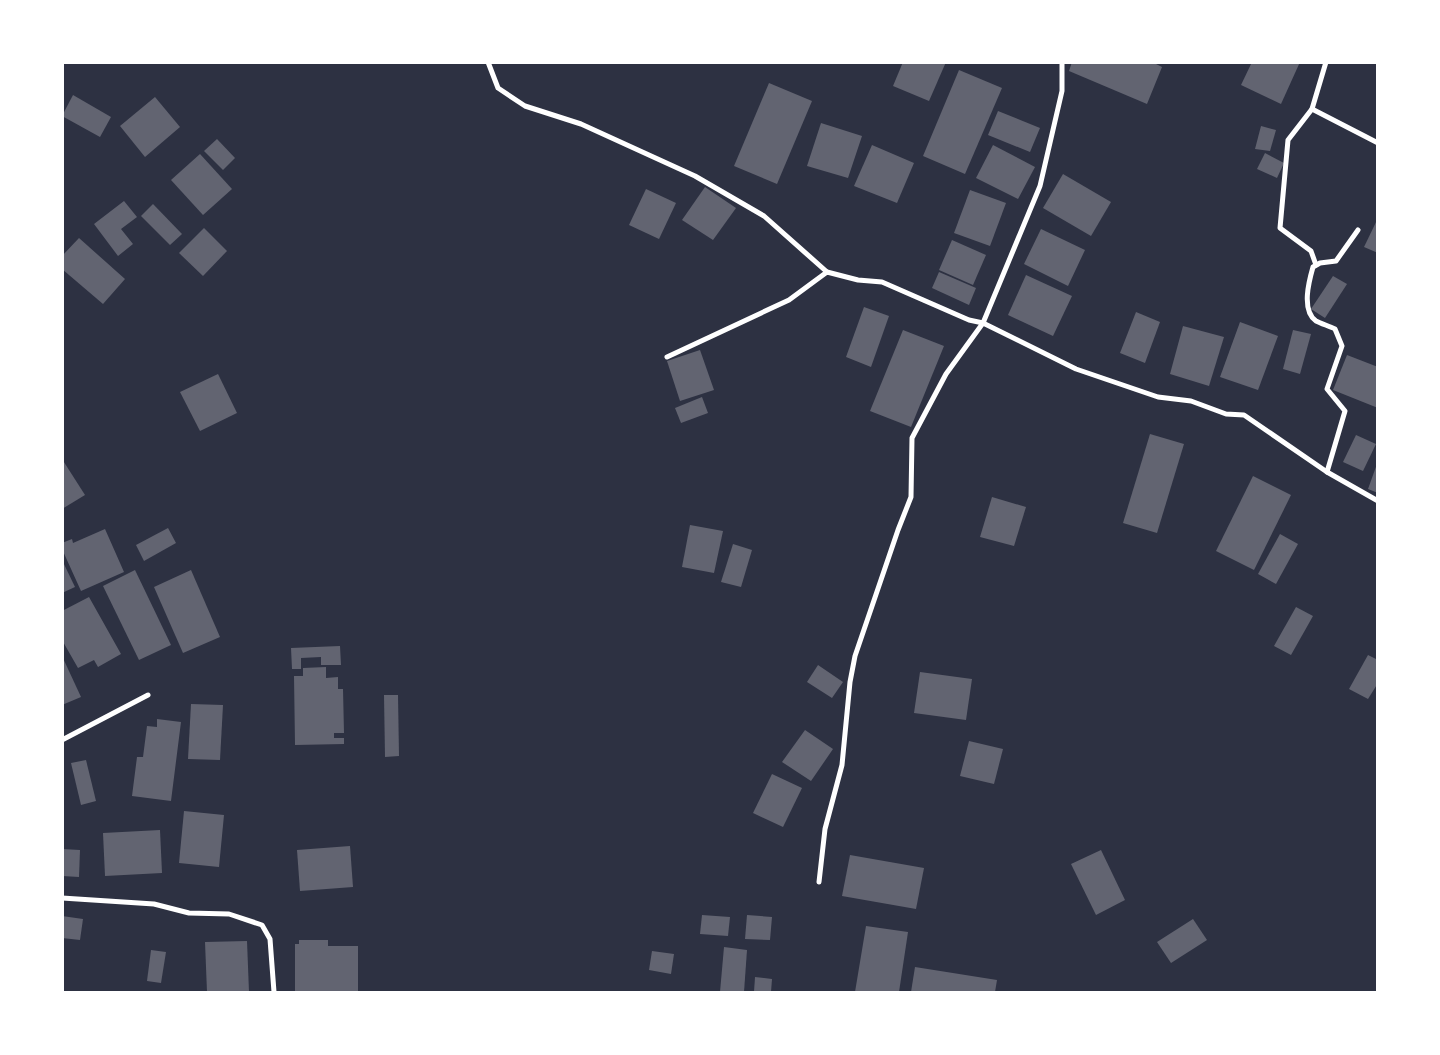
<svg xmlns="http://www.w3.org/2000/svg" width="1440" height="1055" font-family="'Public Sans',sans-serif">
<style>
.building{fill:#626471}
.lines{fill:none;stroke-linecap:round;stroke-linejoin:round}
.minor{stroke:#fff;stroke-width:5}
</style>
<rect width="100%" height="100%" fill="#2d3142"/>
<!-- building -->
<g class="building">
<polygon points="903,62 946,62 929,101 893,86"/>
<polygon points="1072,62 1152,62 1162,67 1147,104 1069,71"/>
<polygon points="1252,62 1300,62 1281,104 1241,85"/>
<polygon points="959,70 1002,88 965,174 923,156"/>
<polygon points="769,83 812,101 777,184 734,166"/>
<polygon points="73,95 111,117 100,137 62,116"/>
<polygon points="155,97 180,127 145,157 120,126"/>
<polygon points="998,111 1040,128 1030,152 988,135"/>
<polygon points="821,123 862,136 848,178 807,166"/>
<polygon points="1261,126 1276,130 1270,151 1255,149"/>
<polygon points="217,139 235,158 223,170 204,151"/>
<polygon points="872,145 914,163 897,203 854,186"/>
<polygon points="993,145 1035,167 1018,199 976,178"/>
<polygon points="1265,153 1284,163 1277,178 1257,169"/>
<polygon points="200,154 232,189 203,215 171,180"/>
<polygon points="1063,174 1111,202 1091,236 1043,208"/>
<polygon points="705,187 736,208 713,240 682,220"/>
<polygon points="646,189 676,203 659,239 629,225"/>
<polygon points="970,190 1006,203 990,246 954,233"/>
<polygon points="124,201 137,217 121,229 133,244 118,256 94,224"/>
<polygon points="153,204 182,234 170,245 141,216"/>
<polygon points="1378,218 1378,253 1364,247"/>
<polygon points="204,228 227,251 203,276 179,253"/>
<polygon points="1041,229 1085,250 1068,286 1024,264"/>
<polygon points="79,238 125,279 103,304 62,269 62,256"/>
<polygon points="952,240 986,255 973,285 939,270"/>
<polygon points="939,272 976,288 969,305 932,288"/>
<polygon points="1026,275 1072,296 1053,336 1008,315"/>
<polygon points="1333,276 1347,284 1325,318 1311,309"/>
<polygon points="864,307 889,316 871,367 846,357"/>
<polygon points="1136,312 1160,322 1145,363 1120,353"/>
<polygon points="1240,322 1278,336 1258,390 1220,377"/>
<polygon points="1183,326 1224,337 1209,386 1170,374"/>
<polygon points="903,330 944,346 911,427 870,411"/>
<polygon points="1293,330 1311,334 1300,374 1283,369"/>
<polygon points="700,350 714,390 680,401 667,361"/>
<polygon points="1347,355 1378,367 1378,408 1333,390"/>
<polygon points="218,374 237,413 200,431 180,392"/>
<polygon points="702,397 708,413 681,423 675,408"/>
<polygon points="1150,434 1184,444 1157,533 1123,523"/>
<polygon points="1356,435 1376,444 1363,471 1343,462"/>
<polygon points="62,459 85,495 62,509"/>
<polygon points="1377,464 1378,464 1378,493 1368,489"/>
<polygon points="1253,476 1291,495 1254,570 1216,551"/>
<polygon points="992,497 1026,507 1014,546 980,537"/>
<polygon points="690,525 723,531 714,573 682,567"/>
<polygon points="168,528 176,543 144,561 136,545"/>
<polygon points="105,529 124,572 81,591 62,549 62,543 72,539 73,543"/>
<polygon points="1280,534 1298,544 1276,584 1258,574"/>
<polygon points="733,544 752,550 741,587 721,582"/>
<polygon points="62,560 75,587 62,593"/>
<polygon points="135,570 171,645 139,660 103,586"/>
<polygon points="191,570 220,637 183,653 154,587"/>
<polygon points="89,597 121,654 98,667 94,660 78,668 62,640 62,611"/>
<polygon points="1296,607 1313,616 1291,655 1274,646"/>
<polygon points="340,646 341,665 321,665 321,657 301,658 301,669 292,669 291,648"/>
<polygon points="1368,655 1378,660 1378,683 1368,699 1349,689"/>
<polygon points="62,656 81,697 62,705"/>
<polygon points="818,665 843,682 832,698 807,682"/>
<polygon points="326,667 326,678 338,677 338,689 343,689 344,733 334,733 334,738 344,738 344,744 295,745 294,676 303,676 303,668"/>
<polygon points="920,672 972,679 966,720 914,713"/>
<polygon points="384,695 398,695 399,756 385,757"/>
<polygon points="191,704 223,705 220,760 188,759"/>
<polygon points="157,719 181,722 171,801 132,796 137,757 143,757 147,726 157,727"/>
<polygon points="805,730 833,749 811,781 782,762"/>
<polygon points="969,741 1003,749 994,784 960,776"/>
<polygon points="86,760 96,801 81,805 71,763"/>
<polygon points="772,774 802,788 783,827 753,813"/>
<polygon points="184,811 224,815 219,867 179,863"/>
<polygon points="160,830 162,873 105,876 103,833"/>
<polygon points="350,846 353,887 300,891 297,850"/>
<polygon points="62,849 80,850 79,877 62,876"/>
<polygon points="1101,850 1125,900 1096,915 1071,864"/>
<polygon points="850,855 924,868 916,909 842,896"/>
<polygon points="702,915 730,917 728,936 700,934"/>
<polygon points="747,915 772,917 770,940 745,939"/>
<polygon points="62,916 83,919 80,940 62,938"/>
<polygon points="1193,919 1207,940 1171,963 1157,942"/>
<polygon points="866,926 908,932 899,992 855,992"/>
<polygon points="299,940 328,940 328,946 358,946 358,992 295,992 295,944 299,944"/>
<polygon points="247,941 249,992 207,992 205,942"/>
<polygon points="724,947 747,950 744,992 720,992"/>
<polygon points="151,950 166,952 161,983 147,981"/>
<polygon points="652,951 674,954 671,974 649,970"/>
<polygon points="915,967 997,980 995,992 911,992"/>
<polygon points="755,977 772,979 771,992 754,992"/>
</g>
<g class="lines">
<!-- minor -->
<g class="minor">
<polyline points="488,62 498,88 525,106 581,124 695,176 764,216 827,272"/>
<polyline points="1312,109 1378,143"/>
<polyline points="1316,265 1311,251 1280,228 1288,140 1312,109 1326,62"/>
<polyline points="667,357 789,300 827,272 858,280 882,282 969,320 983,323 1040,186 1062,91 1062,62"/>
<path d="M 1327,472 L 1345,411 L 1327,389 L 1342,346 L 1335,329 C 1329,326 1322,324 1316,321 C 1301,310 1309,281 1313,267 L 1320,263 L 1336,261 L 1358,230"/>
<polyline points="62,740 148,695"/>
<polyline points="819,882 825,829 842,765 850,682 855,656 898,530 911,497 912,438 946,374 983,323 1076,369 1158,397 1191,401 1226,414 1244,415 1327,472 1378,501"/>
<polyline points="62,898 154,904 189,913 229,914 262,925 270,939 274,992"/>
</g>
</g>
<!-- border -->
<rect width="1440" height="1055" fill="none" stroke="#ffffff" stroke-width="128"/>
</svg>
